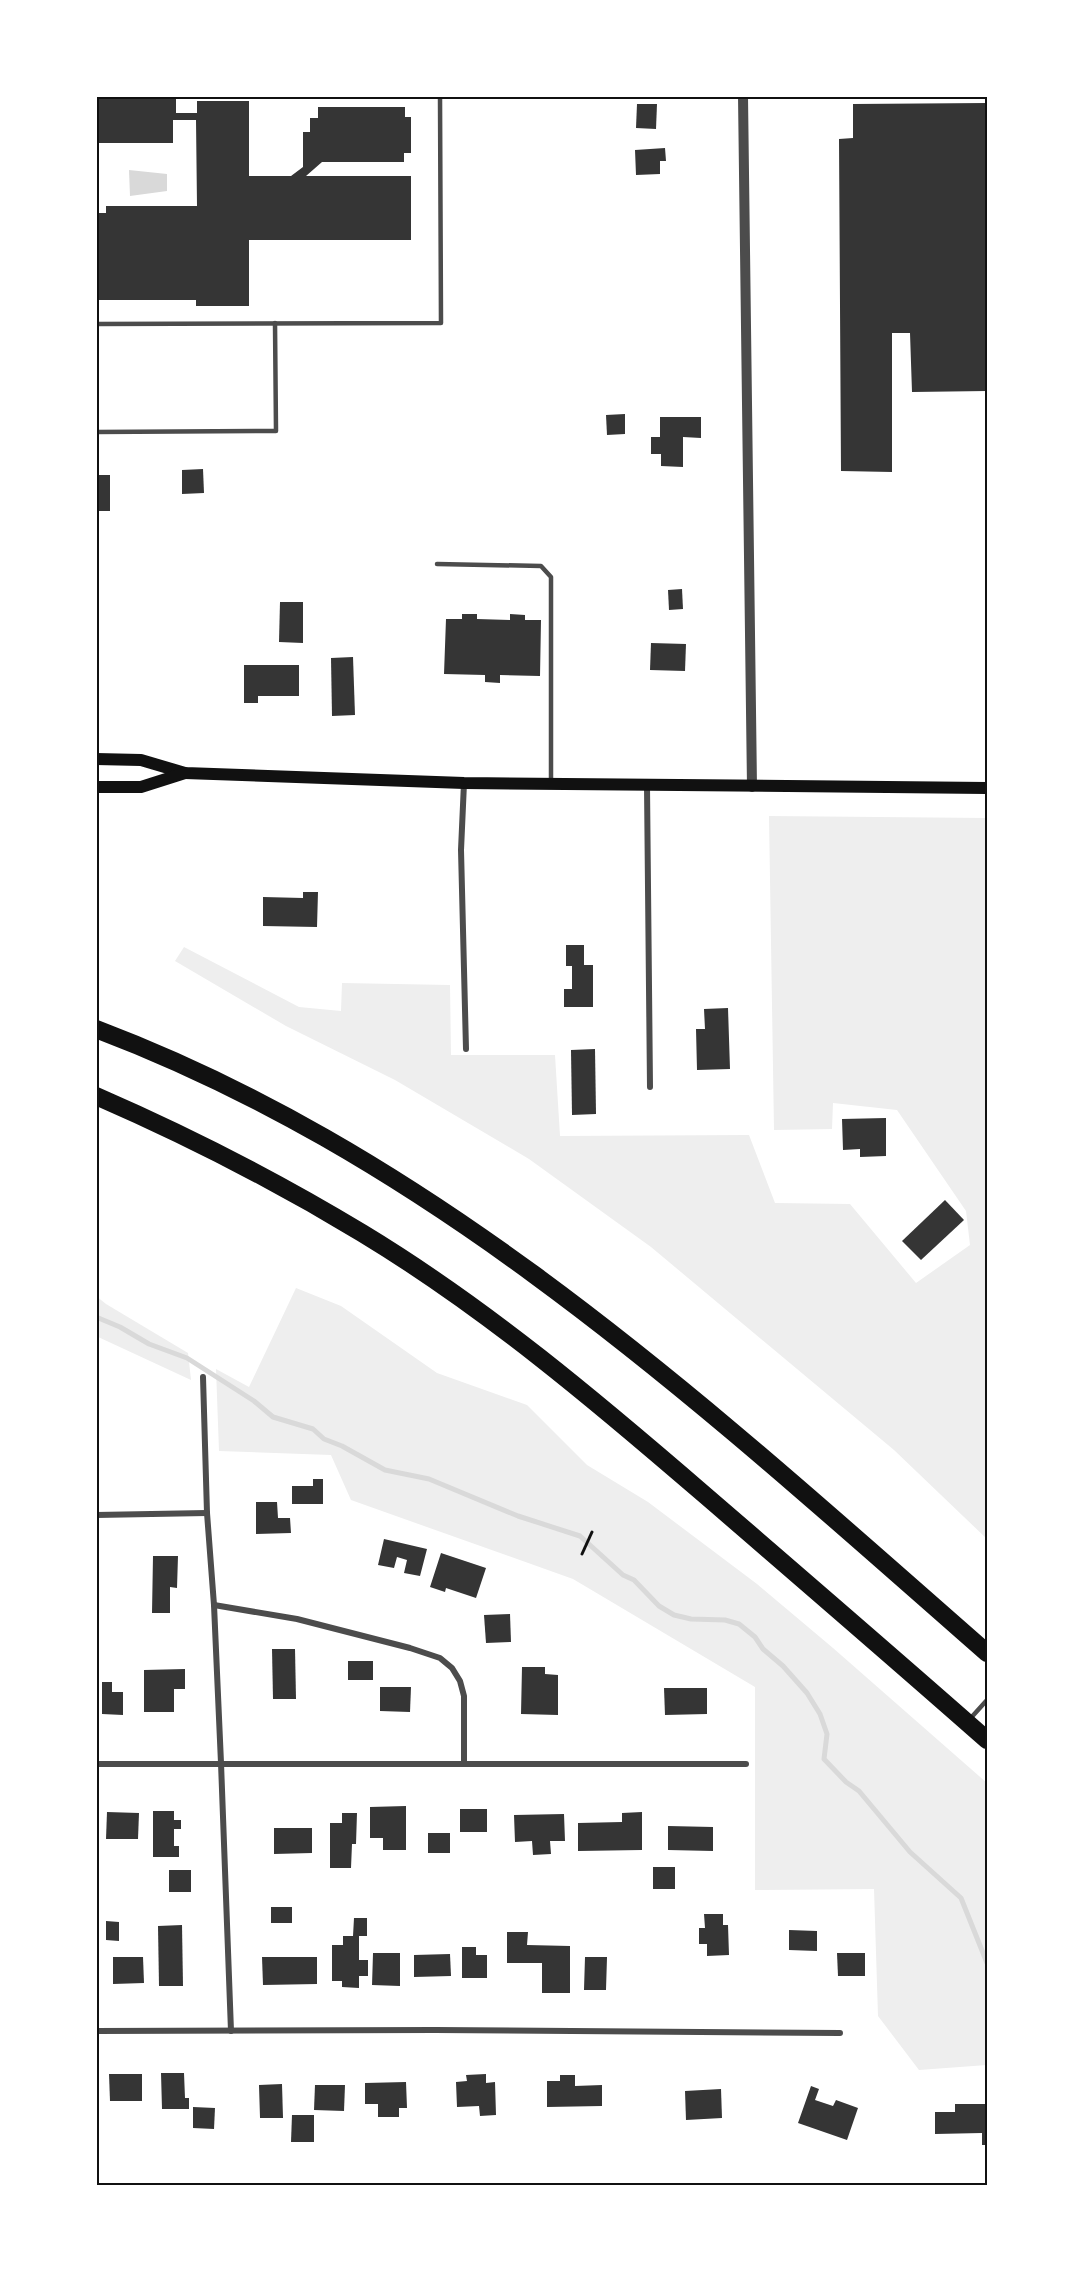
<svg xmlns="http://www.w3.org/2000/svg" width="1083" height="2282" font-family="'Public Sans',sans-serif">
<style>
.green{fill:#eee}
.water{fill:#d9d9d9}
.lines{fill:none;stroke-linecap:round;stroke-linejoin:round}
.stream{stroke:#d9d9d9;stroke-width:5}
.building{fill:#353535}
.path{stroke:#111;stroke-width:3}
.service{stroke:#4c4c4c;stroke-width:4.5}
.minor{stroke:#4c4c4c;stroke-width:6}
.tertiary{stroke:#4c4c4c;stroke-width:10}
.secondary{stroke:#111;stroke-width:12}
.motorway{stroke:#111;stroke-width:18}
.neatline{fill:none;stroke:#111;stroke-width:2}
</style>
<rect width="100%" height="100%" fill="#fff"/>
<!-- green -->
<g class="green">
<polygon points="769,816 987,818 987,1539 894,1450 651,1247 529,1159 395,1080 286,1026 175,961 184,947 299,1007 341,1011 342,983 450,985 451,1055 555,1055 560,1136 749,1135 775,1203 850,1204 916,1283 970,1245 966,1211 897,1110 833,1103 832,1129 774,1130"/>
<polygon points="296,1288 341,1306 437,1373 527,1405 587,1465 648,1502 757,1584 833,1648 987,1783 987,2065 919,2070 878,2016 874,1889 755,1890 755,1687 573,1579 351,1500 331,1455 219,1451 216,1369 249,1387"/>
<polygon points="96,1296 106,1304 188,1353 191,1380 96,1336"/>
</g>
<!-- water -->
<polygon class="water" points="129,170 167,174 167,191 130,196"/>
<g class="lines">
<!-- stream -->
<polyline class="stream" points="96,1317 120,1327 149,1344 187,1358 254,1401 273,1417 313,1429 324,1439 342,1446 385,1470 429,1479 518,1516 580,1536 623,1575 634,1580 659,1606 674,1615 691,1619 725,1620 739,1624 755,1637 763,1649 783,1666 807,1693 820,1714 827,1734 824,1759 846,1782 859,1791 910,1852 961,1898 987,1963"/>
</g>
<!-- building -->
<g class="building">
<polygon points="96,96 176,96 176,113 197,113 197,101 249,101 249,176 291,176 303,167 303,132 310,132 310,118 318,118 318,107 405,107 405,117 411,117 411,153 404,153 404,162 322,162 306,176 411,176 411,240 249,240 249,306 196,306 196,300 96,300 96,213 106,213 106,206 197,206 196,120 173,120 173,143 96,143"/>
<polygon points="987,103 987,391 912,392 910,333 892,333 892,472 841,471 839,139 853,138 853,104"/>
<polygon points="637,104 657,104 656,129 636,128"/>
<polygon points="665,148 666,161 660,161 660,174 636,175 635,150"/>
<polygon points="625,414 625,434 607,435 606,415"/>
<polygon points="660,417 701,417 701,438 683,437 683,467 661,466 661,454 651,454 651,437 660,437"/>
<polygon points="203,469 204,493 182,494 182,470"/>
<rect x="96" y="475" width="14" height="36"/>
<polygon points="682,589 683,609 669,610 668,590"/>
<polygon points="280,602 303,602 303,643 279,642"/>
<polygon points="462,614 477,614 477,619 510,620 510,614 525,615 525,620 541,620 540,676 500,675 500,683 485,682 485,675 444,674 446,619 462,619"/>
<polygon points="651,643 686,644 685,671 650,670"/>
<polygon points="353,657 355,715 332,716 331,658"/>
<polygon points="244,665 299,665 299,696 258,696 258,703 244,703"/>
<polygon points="303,892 318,892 317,927 263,926 263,897 303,898"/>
<polygon points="566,945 584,945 584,965 593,965 593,1007 564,1007 564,989 572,989 572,966 566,966"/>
<polygon points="728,1008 730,1069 697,1070 696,1029 705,1029 704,1009"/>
<polygon points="595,1049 596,1114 572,1115 571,1050"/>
<polygon points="886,1118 886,1156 860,1157 860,1149 843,1150 842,1119"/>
<polygon points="945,1200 964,1220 921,1260 902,1241"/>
<polygon points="313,1479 323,1479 323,1504 292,1504 292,1486 313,1486"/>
<polygon points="256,1502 277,1502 278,1518 290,1518 291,1533 256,1534"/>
<polygon points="384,1539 427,1549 420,1576 404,1573 407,1560 397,1557 394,1568 378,1565"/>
<polygon points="441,1553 486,1568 476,1598 446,1588 445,1592 430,1587"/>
<polygon points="153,1556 178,1556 177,1588 170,1587 170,1613 152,1613"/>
<polygon points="510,1614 511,1642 486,1643 484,1615"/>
<polygon points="272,1649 295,1649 296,1699 273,1699"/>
<rect x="348" y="1661" width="25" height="19"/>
<polygon points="522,1667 545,1667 545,1674 558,1675 558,1715 521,1714"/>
<polygon points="185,1669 185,1689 174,1689 174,1712 144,1712 144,1670"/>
<polygon points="102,1682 112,1682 112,1692 123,1692 123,1715 102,1714"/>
<polygon points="380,1687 411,1687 410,1712 380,1711"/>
<polygon points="664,1688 707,1688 707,1714 665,1715"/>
<polygon points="406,1806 406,1850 383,1850 383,1838 370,1838 370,1807"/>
<rect x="460" y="1809" width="27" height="23"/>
<polygon points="153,1811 174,1811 174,1820 181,1820 181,1829 174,1829 174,1846 179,1846 179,1857 153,1857"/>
<polygon points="107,1812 139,1813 138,1839 106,1839"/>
<polygon points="642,1812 642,1850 578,1851 578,1823 622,1822 622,1813"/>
<polygon points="342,1813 357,1813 356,1844 352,1844 351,1868 330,1868 330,1823 342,1823"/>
<polygon points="564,1814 565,1841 550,1841 551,1854 533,1855 532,1841 515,1842 514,1815"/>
<polygon points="668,1826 713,1827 713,1851 668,1850"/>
<polygon points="274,1828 312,1828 312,1853 274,1854"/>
<rect x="428" y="1833" width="22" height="20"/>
<rect x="653" y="1867" width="22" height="22"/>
<rect x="169" y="1870" width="22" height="22"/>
<rect x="271" y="1907" width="21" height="16"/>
<polygon points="704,1914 723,1914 723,1925 728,1925 729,1955 707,1956 707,1944 699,1944 699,1928 705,1928"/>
<polygon points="354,1918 367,1918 367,1936 359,1936 359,1960 368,1960 368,1976 359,1976 359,1988 342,1987 342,1981 332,1981 332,1945 343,1945 343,1936 353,1936"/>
<polygon points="106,1921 119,1922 119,1941 106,1940"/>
<polygon points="182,1925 183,1986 159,1986 158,1926"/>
<polygon points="789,1930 817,1931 817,1951 789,1950"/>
<polygon points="507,1932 528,1932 527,1945 570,1946 570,1993 542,1993 542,1963 507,1963"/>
<polygon points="462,1947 476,1947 476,1955 487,1955 487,1978 462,1978"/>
<polygon points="373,1953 400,1953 400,1986 372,1985"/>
<polygon points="837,1953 865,1953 865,1976 838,1976"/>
<polygon points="450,1954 451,1976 414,1977 414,1955"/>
<polygon points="113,1957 143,1957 144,1983 113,1984"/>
<polygon points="262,1957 317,1957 317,1984 263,1985"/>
<polygon points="585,1957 607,1957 606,1990 584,1990"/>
<polygon points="161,2073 184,2073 185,2098 189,2098 189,2109 162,2109"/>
<polygon points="109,2074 142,2074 142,2101 110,2101"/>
<polygon points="486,2074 486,2083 495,2082 496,2115 480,2116 479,2106 457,2107 456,2082 467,2081 466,2075"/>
<polygon points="560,2075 575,2075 575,2086 602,2085 602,2106 547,2107 547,2081 560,2081"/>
<polygon points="406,2082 407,2108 399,2108 399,2117 378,2117 378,2104 365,2104 365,2083"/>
<polygon points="282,2084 283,2118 260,2118 259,2085"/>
<polygon points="315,2085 345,2085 344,2111 314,2110"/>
<polygon points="811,2086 819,2089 815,2100 833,2106 836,2100 858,2108 847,2140 798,2123"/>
<polygon points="721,2089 722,2118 686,2120 685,2091"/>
<polygon points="955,2104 987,2104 987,2145 982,2145 982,2133 935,2134 935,2112 955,2112"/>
<polygon points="193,2107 215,2108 214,2129 193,2128"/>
<polygon points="292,2115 314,2115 314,2142 291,2142"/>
</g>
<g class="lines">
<!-- path -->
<polyline class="path" points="582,1554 592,1532"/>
<!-- service -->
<g class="service">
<polyline points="96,324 441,323 440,96"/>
<polyline points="96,432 276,431 275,323"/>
<polyline points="437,564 541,566 551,577 551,782"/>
<polyline points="969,1720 987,1700"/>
</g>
<!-- minor -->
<g class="minor">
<polyline points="464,783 461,850 466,1049"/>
<polyline points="647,786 650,1087"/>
<polyline points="203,1377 207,1513 214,1605 221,1763 231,2031"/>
<polyline points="96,1515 207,1513"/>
<polyline points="214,1605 297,1619 410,1648 440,1658 452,1668 460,1681 464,1696 464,1763"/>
<polyline points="96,1764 746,1764"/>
<polyline points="96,2031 435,2030 840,2033"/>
</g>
<!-- tertiary -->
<polyline class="tertiary" points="743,96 752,787"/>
<!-- secondary -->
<g class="secondary">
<polyline points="96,759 141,760 185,773 464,783 987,788"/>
<polyline points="96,787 141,787 185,773"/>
</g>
<!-- motorway -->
<g class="motorway">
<path d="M 96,1029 C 442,1160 713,1413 987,1653"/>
<path d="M 96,1096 C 188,1136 276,1181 362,1233 C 486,1308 597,1402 706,1496 C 800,1577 894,1658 987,1740"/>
</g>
</g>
<!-- border -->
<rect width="1083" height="2282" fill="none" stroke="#ffffff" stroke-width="195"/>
<rect x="98" y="98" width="888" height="2086" class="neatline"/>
</svg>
